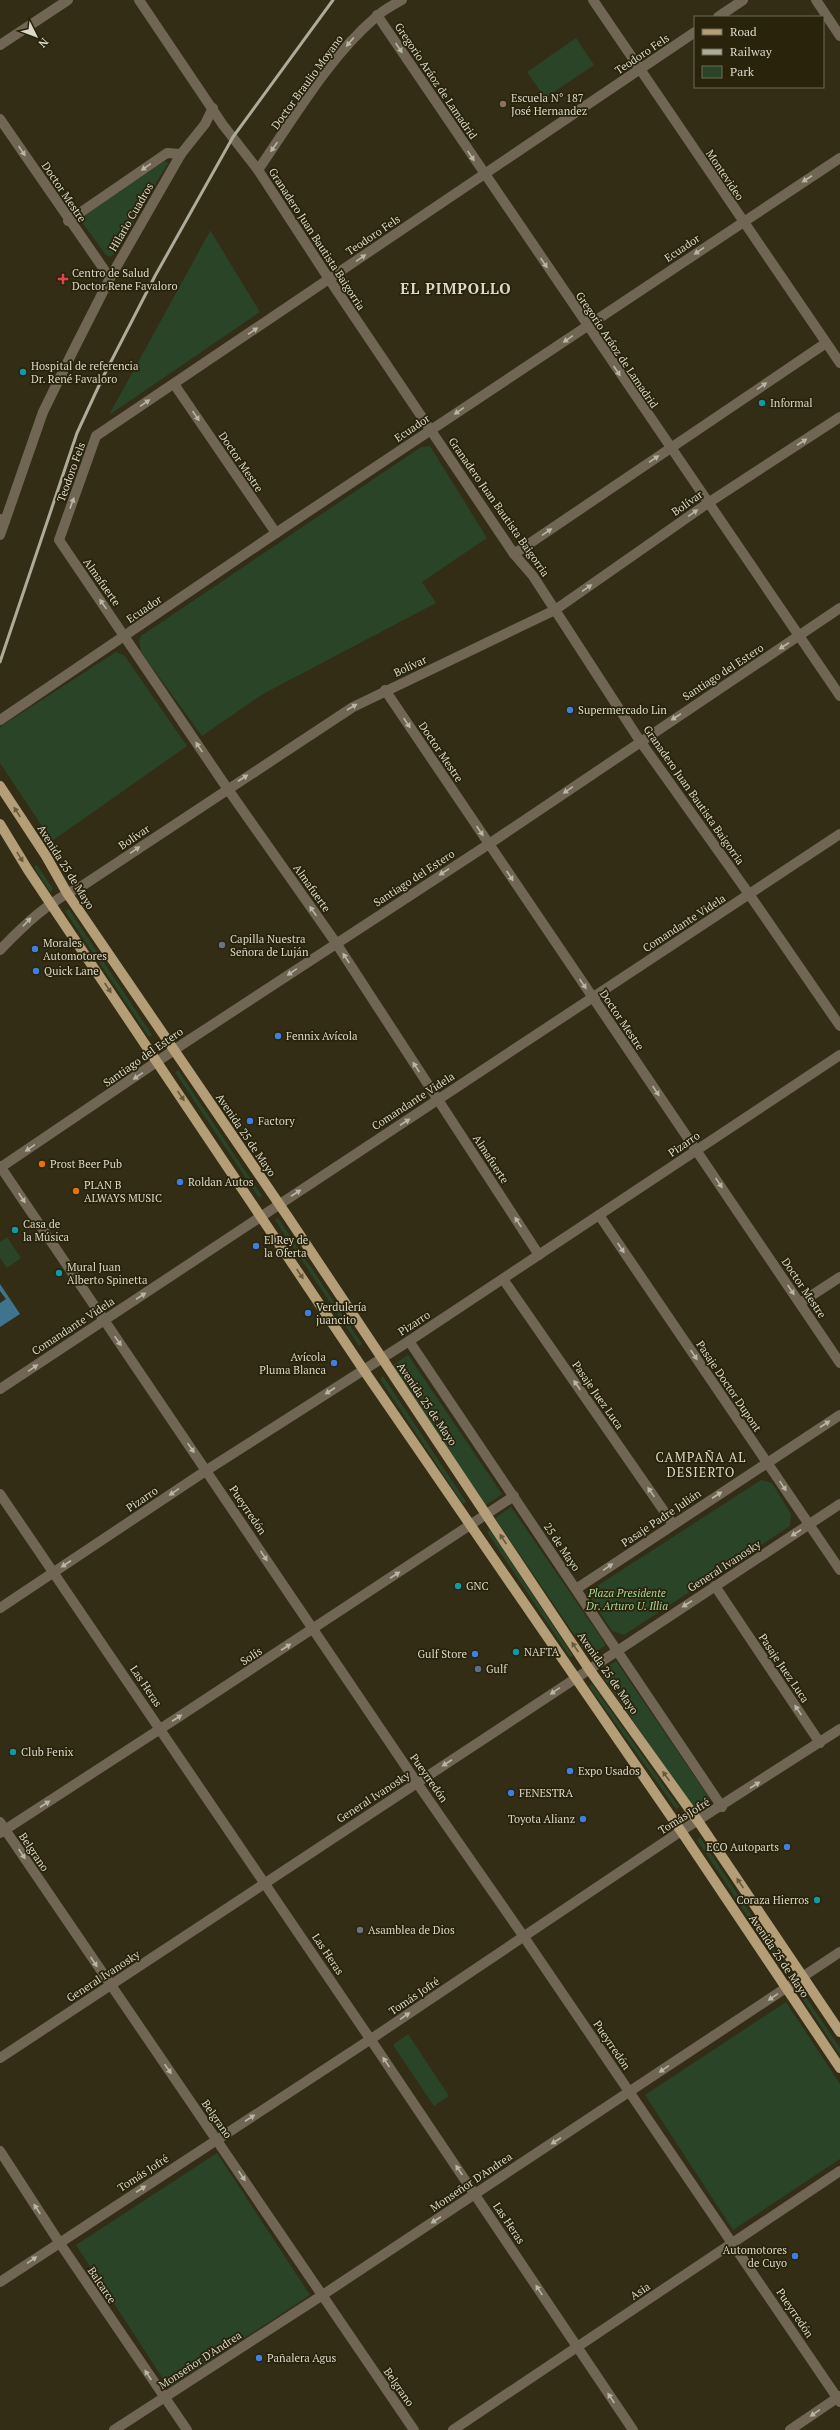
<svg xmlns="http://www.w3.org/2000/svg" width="840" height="2430" font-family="'PT Serif',serif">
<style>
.green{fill:#2a4427}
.water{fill:#3f748e}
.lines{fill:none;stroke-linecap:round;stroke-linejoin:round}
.minor{stroke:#716653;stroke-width:10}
.major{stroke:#b49e77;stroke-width:10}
.rail{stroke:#adab99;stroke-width:3}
.oneway{fill:#bab6a6}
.oneway2{fill:#675a3b}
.education-dot{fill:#8d6e63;stroke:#28230a;stroke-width:1.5}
.health-dot{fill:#e0444e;stroke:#28230a;stroke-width:1.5}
.culture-dot{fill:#0f9aa8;stroke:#28230a;stroke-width:1.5}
.shop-dot{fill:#3f7fe0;stroke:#28230a;stroke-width:1.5}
.worship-dot{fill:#6b7280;stroke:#28230a;stroke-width:1.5}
.food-dot{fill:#e8710a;stroke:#28230a;stroke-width:1.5}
.service-dot{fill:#5c6f8a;stroke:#28230a;stroke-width:1.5}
.labels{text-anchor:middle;stroke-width:3.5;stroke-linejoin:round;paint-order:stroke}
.street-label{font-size:11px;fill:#dad8c9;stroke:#28230a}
.poi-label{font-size:11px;fill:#dad8c9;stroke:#28230a;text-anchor:start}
.park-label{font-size:11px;font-style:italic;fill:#a3d89b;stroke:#28230a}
.quarter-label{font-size:13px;letter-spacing:1px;fill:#dad8c9;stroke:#28230a}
.district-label{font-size:15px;font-weight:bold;letter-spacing:1px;fill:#dad8c9;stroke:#28230a}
</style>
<rect width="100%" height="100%" fill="#322d14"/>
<!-- green -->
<g class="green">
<polygon points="576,38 594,65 545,98 527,72"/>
<polygon points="165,161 168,163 114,254 110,257 106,255 81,221 82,216"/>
<polygon points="210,230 260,312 109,415 209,233"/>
<polygon points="430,446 487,538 422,582 436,603 263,694 202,736 141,652 139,640 141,636 421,447"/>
<polygon points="116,652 124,655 187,746 52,841 0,763 0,727"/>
<polygon points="37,865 53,889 50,892 34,867"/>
<polygon points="69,909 152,1035 149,1037 65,911"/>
<polygon points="178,1070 262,1196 259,1198 175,1072"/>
<polygon points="278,1218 362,1344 359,1346 275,1220"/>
<polygon points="7,1237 21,1258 7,1268 0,1258 0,1242"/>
<polygon points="408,1355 502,1494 486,1505 392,1366"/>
<polygon points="383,1376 466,1502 463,1504 380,1379"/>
<polygon points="761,1480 772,1483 791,1514 790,1526 624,1635 612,1631 591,1599 594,1588"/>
<polygon points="511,1507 606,1645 589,1656 495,1518"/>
<polygon points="490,1530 573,1656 570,1657 487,1532"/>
<polygon points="616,1661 710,1799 694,1810 600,1672"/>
<polygon points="592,1684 679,1807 676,1809 589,1686"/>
<polygon points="700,1837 783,1963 780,1965 697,1840"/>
<polygon points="805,1996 840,2048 840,2055 802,1998"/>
<polygon points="786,2002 840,2084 840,2159 733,2230 645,2095"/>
<polygon points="408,2034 449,2096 434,2106 393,2045"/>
<polygon points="217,2153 310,2295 169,2388 76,2245"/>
</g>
<!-- water -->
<polygon class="water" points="0,1284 20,1314 0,1327 0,1303 6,1299 0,1291"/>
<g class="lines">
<!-- minor -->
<g class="minor">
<polyline points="139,0 223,125 258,170 329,279 514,554 533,576 640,741 749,894 840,1026"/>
<polyline points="593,0 840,363"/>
<polyline points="816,0 840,36"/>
<polyline points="377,15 840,696"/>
<polyline points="718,17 743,0"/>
<polyline points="0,45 68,0"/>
<polyline points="0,119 110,278"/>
<path d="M 258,170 C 294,118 328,58 376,17 C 383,10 393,5 402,0"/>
<polyline points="68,221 167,153 181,154"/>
<polyline points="174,384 276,533"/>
<polyline points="5,521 43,412 72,353 110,278 181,154 205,124 213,108"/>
<polyline points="0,535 5,521 0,519"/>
<polyline points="514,554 826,343"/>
<polyline points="385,690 840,1363"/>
<polyline points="0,720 276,533 840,158"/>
<path d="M 0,950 C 25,924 49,901 82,886 L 353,707 L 555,610 L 708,503 L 840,417"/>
<polyline points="0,1166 417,1783 524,1937 840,2402"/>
<polyline points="1,1167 186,1042 489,844 840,608"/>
<polyline points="599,1215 840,1570"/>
<polyline points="539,1255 336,943 227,788 59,540 96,436 695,32"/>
<polyline points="503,1279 673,1524"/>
<polyline points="800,1303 840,1277"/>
<polyline points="409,1341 722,1807"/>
<polyline points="0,1389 840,834"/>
<polyline points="0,1494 377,2049 633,2430"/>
<polyline points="715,1586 820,1743"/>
<polyline points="576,1589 840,1415"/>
<polyline points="0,1608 207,1470 409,1341 840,1055"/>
<polyline points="0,1822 414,2430"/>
<polyline points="0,1833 174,1720 514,1496"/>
<polyline points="0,2058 840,1504"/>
<polyline points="0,2151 59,2242 187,2430"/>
<polyline points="0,2282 371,2039 681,1831 840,1729"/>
<polyline points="114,2430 321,2296 840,1952"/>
<polyline points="453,2430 840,2171"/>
<polyline points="790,2430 840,2396"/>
</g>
<!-- major -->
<g class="major">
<polyline points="0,786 46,856 67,893 288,1217 589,1669 698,1821 840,2032"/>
<polyline points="0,824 28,870 363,1369 681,1831 840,2068"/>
</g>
<!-- rail -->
<polyline class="rail" points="0,662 77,433 102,379 155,276 233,137 333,0"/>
</g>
<!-- one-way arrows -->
<defs><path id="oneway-solid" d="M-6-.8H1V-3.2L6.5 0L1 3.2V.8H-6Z"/></defs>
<g class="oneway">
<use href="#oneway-solid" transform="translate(350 42) rotate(130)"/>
<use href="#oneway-solid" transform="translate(399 48) rotate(56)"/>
<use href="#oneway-solid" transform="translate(274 147) rotate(125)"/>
<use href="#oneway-solid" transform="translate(22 151) rotate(56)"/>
<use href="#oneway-solid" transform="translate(471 156) rotate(56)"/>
<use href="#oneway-solid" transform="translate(146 167) rotate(145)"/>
<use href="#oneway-solid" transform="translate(807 179) rotate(147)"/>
<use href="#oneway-solid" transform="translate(699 251) rotate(146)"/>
<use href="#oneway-solid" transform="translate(361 258) rotate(-34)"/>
<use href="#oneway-solid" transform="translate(544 263) rotate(56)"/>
<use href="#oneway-solid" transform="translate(253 331) rotate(-34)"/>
<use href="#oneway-solid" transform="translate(568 339) rotate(146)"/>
<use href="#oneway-solid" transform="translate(617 371) rotate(56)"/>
<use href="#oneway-solid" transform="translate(762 386) rotate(-34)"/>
<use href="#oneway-solid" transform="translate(145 403) rotate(-34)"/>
<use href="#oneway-solid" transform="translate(459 411) rotate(146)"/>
<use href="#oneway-solid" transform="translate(196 416) rotate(56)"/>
<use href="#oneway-solid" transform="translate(802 442) rotate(-33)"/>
<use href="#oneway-solid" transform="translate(654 459) rotate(-34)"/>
<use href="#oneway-solid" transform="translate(72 503) rotate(-70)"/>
<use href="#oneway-solid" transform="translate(693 513) rotate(-35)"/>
<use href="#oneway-solid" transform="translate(547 532) rotate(-34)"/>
<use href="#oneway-solid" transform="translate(587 588) rotate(-35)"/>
<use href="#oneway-solid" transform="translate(103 604) rotate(-125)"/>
<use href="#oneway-solid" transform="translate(784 646) rotate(147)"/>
<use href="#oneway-solid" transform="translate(352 707) rotate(-30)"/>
<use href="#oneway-solid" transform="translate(676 717) rotate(147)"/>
<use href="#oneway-solid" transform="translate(407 723) rotate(56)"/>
<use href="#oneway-solid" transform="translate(199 747) rotate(-124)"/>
<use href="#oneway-solid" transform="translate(243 778) rotate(-33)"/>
<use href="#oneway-solid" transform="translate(568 790) rotate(146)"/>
<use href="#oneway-solid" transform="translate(480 831) rotate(56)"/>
<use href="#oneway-solid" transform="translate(135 850) rotate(-34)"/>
<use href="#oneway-solid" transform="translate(444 872) rotate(147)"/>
<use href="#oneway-solid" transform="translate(510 876) rotate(56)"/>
<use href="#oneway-solid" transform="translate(313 911) rotate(-125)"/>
<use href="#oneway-solid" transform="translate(27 922) rotate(-46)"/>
<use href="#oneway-solid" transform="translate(346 958) rotate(-123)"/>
<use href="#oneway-solid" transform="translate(292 972) rotate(146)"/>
<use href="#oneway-solid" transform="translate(583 984) rotate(56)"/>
<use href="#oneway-solid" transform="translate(416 1067) rotate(-123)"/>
<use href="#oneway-solid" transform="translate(138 1076) rotate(146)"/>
<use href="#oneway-solid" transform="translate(656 1091) rotate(56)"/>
<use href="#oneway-solid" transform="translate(405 1122) rotate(-33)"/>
<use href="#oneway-solid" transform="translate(30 1148) rotate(146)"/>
<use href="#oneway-solid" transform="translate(719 1183) rotate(56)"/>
<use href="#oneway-solid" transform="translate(296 1193) rotate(-33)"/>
<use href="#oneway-solid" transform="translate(22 1198) rotate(56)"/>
<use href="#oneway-solid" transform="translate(518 1222) rotate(-123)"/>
<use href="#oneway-solid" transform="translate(621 1248) rotate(56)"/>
<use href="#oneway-solid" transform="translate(791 1290) rotate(56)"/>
<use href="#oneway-solid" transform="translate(141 1296) rotate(-33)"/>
<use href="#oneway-solid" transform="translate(118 1341) rotate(55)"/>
<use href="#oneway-solid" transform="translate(694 1355) rotate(56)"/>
<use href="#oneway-solid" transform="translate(33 1368) rotate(-34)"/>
<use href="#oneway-solid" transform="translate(577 1385) rotate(-125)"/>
<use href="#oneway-solid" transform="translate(330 1391) rotate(147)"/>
<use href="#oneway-solid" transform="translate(825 1424) rotate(-33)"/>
<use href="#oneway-solid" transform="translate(191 1448) rotate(55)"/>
<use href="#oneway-solid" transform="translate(783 1486) rotate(56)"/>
<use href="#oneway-solid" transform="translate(174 1492) rotate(146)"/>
<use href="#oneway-solid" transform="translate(651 1492) rotate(-125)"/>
<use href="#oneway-solid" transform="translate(717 1495) rotate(-33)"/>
<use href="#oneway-solid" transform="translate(796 1533) rotate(147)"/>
<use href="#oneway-solid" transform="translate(264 1556) rotate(56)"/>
<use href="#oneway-solid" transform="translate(66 1564) rotate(147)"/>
<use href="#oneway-solid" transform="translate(608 1567) rotate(-34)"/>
<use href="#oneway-solid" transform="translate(395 1575) rotate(-33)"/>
<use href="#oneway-solid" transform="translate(687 1604) rotate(147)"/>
<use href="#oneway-solid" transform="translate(286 1647) rotate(-33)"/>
<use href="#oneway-solid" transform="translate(555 1691) rotate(146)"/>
<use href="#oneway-solid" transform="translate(798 1710) rotate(-124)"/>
<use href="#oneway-solid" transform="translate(177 1718) rotate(-33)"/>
<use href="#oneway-solid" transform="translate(447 1763) rotate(147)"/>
<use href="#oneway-solid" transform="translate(755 1785) rotate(-33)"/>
<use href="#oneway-solid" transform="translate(45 1804) rotate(-33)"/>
<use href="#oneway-solid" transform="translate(22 1854) rotate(56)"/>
<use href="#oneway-solid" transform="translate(94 1962) rotate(56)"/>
<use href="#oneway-solid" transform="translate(773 1997) rotate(146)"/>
<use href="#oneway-solid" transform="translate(405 2016) rotate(-34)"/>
<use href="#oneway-solid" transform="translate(386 2062) rotate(-124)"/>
<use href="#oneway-solid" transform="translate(168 2069) rotate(55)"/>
<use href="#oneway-solid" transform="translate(664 2069) rotate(146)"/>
<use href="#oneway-solid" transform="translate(250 2118) rotate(-33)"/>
<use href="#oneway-solid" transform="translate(556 2141) rotate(147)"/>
<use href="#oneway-solid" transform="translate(459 2170) rotate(-124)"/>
<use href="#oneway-solid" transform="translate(242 2176) rotate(56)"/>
<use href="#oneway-solid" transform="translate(141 2189) rotate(-33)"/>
<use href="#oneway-solid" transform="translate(37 2209) rotate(-123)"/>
<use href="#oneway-solid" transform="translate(436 2220) rotate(147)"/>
<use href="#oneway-solid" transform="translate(32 2260) rotate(-34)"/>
<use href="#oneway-solid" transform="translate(539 2290) rotate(-123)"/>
<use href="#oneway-solid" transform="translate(148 2375) rotate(-124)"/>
<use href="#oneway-solid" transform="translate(611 2398) rotate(-124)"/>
<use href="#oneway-solid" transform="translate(815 2413) rotate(146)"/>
</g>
<g class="oneway2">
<use href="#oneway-solid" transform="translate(17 812) rotate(-123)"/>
<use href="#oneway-solid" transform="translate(20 857) rotate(58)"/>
<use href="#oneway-solid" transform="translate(108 988) rotate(56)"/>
<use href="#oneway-solid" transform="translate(181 1096) rotate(56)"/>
<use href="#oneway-solid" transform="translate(300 1274) rotate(56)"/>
<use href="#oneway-solid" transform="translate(503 1539) rotate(-124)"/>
<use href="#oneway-solid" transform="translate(575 1647) rotate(-124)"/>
<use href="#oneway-solid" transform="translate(666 1776) rotate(-126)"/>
<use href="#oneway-solid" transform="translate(740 1883) rotate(-124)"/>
</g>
<!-- markers -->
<circle class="education-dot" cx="503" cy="104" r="4"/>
<path class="health-dot" d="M61 273h4v4h4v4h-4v4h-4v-4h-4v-4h4z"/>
<g class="culture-dot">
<circle cx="23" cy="372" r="4"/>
<circle cx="762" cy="403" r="4"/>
<circle cx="15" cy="1230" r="4"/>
<circle cx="59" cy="1273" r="4"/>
<circle cx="458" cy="1586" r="4"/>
<circle cx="516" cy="1652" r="4"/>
<circle cx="13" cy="1752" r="4"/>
<circle cx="817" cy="1900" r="4"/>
</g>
<g class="shop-dot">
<circle cx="570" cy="710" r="4"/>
<circle cx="35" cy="949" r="4"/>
<circle cx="36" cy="971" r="4"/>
<circle cx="278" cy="1036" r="4"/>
<circle cx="250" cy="1121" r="4"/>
<circle cx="180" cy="1182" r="4"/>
<circle cx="256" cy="1246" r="4"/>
<circle cx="308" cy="1313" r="4"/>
<circle cx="334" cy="1363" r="4"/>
<circle cx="475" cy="1654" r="4"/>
<circle cx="570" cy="1771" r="4"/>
<circle cx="511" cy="1793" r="4"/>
<circle cx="583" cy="1819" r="4"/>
<circle cx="787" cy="1847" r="4"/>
<circle cx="795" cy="2256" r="4"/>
<circle cx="259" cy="2358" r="4"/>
</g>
<g class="worship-dot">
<circle cx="222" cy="945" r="4"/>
<circle cx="360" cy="1930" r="4"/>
</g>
<g class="food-dot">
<circle cx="42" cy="1164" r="4"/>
<circle cx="76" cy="1191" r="4"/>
</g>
<circle class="service-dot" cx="478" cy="1669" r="4"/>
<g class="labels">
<!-- street labels -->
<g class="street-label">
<text transform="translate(642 54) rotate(-34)" y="4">Teodoro Fels</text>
<text transform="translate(436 81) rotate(56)" y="4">Gregorio Aráoz de Lamadrid</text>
<text transform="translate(307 82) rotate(-54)" y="4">Doctor Braulio Moyano</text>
<text transform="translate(725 175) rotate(56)" y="4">Montevideo</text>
<text transform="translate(64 192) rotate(56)" y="4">Doctor Mestre</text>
<text transform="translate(131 217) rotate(-60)" y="4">Hilario Cuadros</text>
<text transform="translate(373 235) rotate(-34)" y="4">Teodoro Fels</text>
<text transform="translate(317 239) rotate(57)" y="4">Granadero Juan Bautista Baigorria</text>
<text transform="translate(682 248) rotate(-34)" y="4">Ecuador</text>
<text transform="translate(617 350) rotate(56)" y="4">Gregorio Aráoz de Lamadrid</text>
<text transform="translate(412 428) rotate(-34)" y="4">Ecuador</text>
<text transform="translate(241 462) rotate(56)" y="4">Doctor Mestre</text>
<text transform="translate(71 472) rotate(-70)" y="4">Teodoro Fels</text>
<text transform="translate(687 503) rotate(-35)" y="4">Bolívar</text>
<text transform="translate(499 507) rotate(55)" y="4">Granadero Juan Bautista Baigorria</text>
<text transform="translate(102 582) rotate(55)" y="4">Almafuerte</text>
<text transform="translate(144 609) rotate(-34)" y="4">Ecuador</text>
<text transform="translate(410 666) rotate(-25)" y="4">Bolívar</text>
<text transform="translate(723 672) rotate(-33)" y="4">Santiago del Estero</text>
<text transform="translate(441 752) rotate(56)" y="4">Doctor Mestre</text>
<text transform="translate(694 795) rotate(55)" y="4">Granadero Juan Bautista Baigorria</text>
<text transform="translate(134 837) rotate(-34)" y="4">Bolívar</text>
<text transform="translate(66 867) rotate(58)" y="4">Avenida 25 de Mayo</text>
<text transform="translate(414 878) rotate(-33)" y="4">Santiago del Estero</text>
<text transform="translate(312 888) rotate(55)" y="4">Almafuerte</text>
<text transform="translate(684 923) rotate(-33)" y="4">Comandante Videla</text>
<text transform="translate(622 1020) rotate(56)" y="4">Doctor Mestre</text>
<text transform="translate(143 1057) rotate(-35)" y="4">Santiago del Estero</text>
<text transform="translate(413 1101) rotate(-33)" y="4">Comandante Videla</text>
<text transform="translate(246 1135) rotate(56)" y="4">Avenida 25 de Mayo</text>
<text transform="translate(684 1144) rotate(-34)" y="4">Pizarro</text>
<text transform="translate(491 1159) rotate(57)" y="4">Almafuerte</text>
<text transform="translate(804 1288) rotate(56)" y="4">Doctor Mestre</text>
<text transform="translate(414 1323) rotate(-33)" y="4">Pizarro</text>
<text transform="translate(73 1326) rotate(-33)" y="4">Comandante Videla</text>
<text transform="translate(729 1386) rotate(56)" y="4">Pasaje Doctor Dupont</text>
<text transform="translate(598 1395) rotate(55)" y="4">Pasaje Juez Luca</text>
<text transform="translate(427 1404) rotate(56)" y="4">Avenida 25 de Mayo</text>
<text transform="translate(142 1499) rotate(-34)" y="4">Pizarro</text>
<text transform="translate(248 1510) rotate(56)" y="4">Pueyrredón</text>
<text transform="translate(661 1518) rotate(-34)" y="4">Pasaje Padre Julián</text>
<text transform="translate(562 1547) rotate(56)" y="4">25 de Mayo</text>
<text transform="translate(724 1566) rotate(-33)" y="4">General Ivanosky</text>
<text transform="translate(251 1656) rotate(-33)" y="4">Solís</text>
<text transform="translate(784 1668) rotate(56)" y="4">Pasaje Juez Luca</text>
<text transform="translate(608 1673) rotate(55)" y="4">Avenida 25 de Mayo</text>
<text transform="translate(146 1686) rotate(56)" y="4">Las Heras</text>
<text transform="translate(429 1778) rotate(55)" y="4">Pueyrredón</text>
<text transform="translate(373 1797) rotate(-33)" y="4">General Ivanosky</text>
<text transform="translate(684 1816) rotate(-32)" y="4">Tomás Jofré</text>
<text transform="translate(34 1852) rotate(56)" y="4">Belgrano</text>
<text transform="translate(328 1954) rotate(56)" y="4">Las Heras</text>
<text transform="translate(779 1956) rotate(56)" y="4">Avenida 25 de Mayo</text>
<text transform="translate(103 1976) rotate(-33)" y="4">General Ivanosky</text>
<text transform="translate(414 1996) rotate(-34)" y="4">Tomás Jofré</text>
<text transform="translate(612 2045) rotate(56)" y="4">Pueyrredón</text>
<text transform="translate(217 2119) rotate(55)" y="4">Belgrano</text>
<text transform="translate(143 2173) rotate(-33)" y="4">Tomás Jofré</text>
<text transform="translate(471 2182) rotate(-34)" y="4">Monseñor D'Andrea</text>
<text transform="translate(509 2223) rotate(56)" y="4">Las Heras</text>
<text transform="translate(102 2285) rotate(56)" y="4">Balcarce</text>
<text transform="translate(640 2291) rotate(-34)" y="4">Asia</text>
<text transform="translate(795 2313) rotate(56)" y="4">Pueyrredón</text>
<text transform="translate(200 2360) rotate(-33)" y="4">Monseñor D'Andrea</text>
<text transform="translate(399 2387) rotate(55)" y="4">Belgrano</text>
</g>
<!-- poi labels -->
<g class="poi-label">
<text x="511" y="102">Escuela N° 187<tspan x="511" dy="13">José Hernandez</tspan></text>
<text x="72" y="277">Centro de Salud<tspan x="72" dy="13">Doctor Rene Favaloro</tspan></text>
<text x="31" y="370">Hospital de referencia<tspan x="31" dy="13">Dr. René Favaloro</tspan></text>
<text x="770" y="407">Informal</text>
<text x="578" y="714">Supermercado Lin</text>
<text x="230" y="943">Capilla Nuestra<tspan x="230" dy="13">Señora de Luján</tspan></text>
<text x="43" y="947">Morales<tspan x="43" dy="13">Automotores</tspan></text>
<text x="44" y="975">Quick Lane</text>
<text x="286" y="1040">Fennix Avícola</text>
<text x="258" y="1125">Factory</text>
<text x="50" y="1168">Prost Beer Pub</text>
<text x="188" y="1186">Roldan Autos</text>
<text x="84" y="1189">PLAN B<tspan x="84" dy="13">ALWAYS MUSIC</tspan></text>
<text x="23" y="1228">Casa de<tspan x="23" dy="13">la Música</tspan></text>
<text x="264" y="1244">El Rey de<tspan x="264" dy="13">la Oferta</tspan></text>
<text x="67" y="1271">Mural Juan<tspan x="67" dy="13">Alberto Spinetta</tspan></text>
<text x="316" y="1311">Verdulería<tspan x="316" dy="13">juancito</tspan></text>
<text x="326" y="1361" text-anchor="end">Avícola<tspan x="326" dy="13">Pluma Blanca</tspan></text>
<text x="466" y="1590">GNC</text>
<text x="524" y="1656">NAFTA</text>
<text x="467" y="1658" text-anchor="end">Gulf Store</text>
<text x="486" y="1673">Gulf</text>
<text x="21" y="1756">Club Fenix</text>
<text x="578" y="1775">Expo Usados</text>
<text x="519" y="1797">FENESTRA</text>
<text x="575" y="1823" text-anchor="end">Toyota Alianz</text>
<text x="779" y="1851" text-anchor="end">ECO Autoparts</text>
<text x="809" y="1904" text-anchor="end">Coraza Hierros</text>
<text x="368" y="1934">Asamblea de Dios</text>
<text x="787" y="2254" text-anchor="end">Automotores<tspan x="787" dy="13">de Cuyo</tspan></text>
<text x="267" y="2362">Pañalera Agus</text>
</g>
<!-- park labels -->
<g class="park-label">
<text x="627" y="1597">Plaza Presidente<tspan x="627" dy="13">Dr. Arturo U. Illia</tspan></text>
</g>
<!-- quarter labels -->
<g class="quarter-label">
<text x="701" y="1462">CAMPAÑA AL<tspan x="701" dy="15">DESIERTO</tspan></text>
</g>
<!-- district labels -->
<g class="district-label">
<text x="456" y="294">EL PIMPOLLO</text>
</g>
</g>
<!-- legend -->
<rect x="694" y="16" width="130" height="72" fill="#28230a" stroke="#6f6b56"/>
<rect x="702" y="29" width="20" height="6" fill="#b49e77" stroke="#6f6b56"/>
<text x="730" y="36" font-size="12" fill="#dad8c9">Road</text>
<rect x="702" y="49" width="20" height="6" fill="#adab99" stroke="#6f6b56"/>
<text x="730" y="56" font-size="12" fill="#dad8c9">Railway</text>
<rect x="702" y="66" width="20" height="12" fill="#2a4427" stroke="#6f6b56"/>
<text x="730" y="76" font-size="12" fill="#dad8c9">Park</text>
<!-- north arrow -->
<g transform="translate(36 36) rotate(132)" stroke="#28230a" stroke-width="3" paint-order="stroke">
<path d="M0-3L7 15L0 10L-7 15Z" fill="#dad8c9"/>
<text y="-6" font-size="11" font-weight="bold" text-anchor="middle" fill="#dad8c9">N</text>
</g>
</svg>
